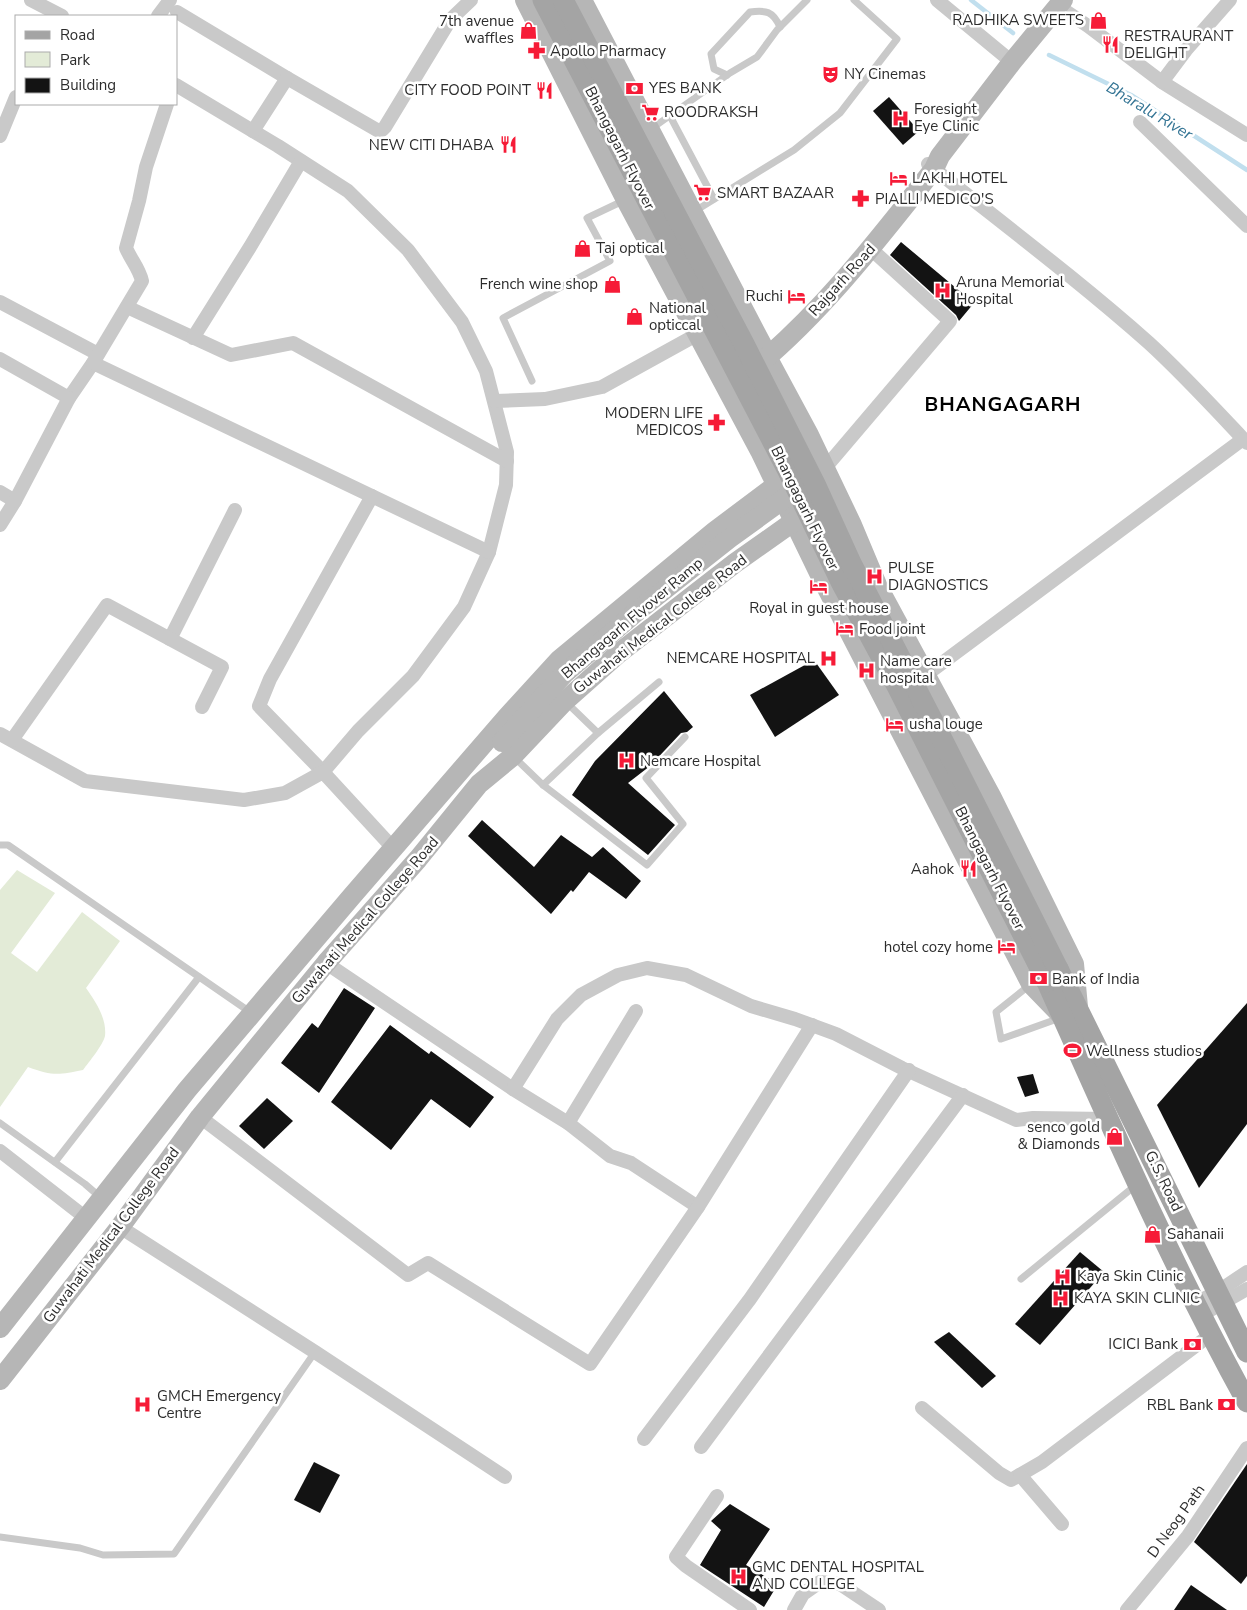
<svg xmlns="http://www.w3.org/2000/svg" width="1247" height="1610" font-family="'Nunito Sans',sans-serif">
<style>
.green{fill:#e3ebd7}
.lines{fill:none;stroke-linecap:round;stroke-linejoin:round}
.stream{stroke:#c1dfee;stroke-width:4.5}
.building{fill:#131313}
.service{stroke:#c9c9c9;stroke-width:7}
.minor{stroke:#c9c9c9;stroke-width:14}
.secondary{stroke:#b6b6b6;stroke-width:20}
.primary{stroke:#a4a4a4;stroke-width:21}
.secondary-bridge{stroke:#b6b6b6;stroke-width:20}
.primary-bridge{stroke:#a4a4a4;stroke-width:21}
.labels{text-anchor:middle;stroke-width:5;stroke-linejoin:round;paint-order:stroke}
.poi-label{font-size:15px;fill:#2c2c2c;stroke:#fff;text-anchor:start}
.street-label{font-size:15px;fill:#2c2c2c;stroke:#fff}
.water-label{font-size:16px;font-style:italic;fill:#337494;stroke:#fff}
.district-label{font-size:20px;font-weight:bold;letter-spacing:1px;fill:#000;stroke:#fff}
</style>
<rect width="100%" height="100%" fill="#fff"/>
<!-- green -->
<path class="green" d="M 17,870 L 55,893 L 11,953 L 37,972 L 82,912 L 120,941 L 86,988 C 95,1001 107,1018 105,1036 C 103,1045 89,1062 83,1070 C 59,1075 52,1076 28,1067 L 0,1107 L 0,890 Z"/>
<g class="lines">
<!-- stream -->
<g class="stream">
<polyline points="971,0 1013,33"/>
<polyline points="1049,55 1131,95 1247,170"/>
</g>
</g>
<!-- building -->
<g class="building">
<polygon points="889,97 919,131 903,145 873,111"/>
<polygon points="901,242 974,303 959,321 956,315 890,255"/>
<polygon points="814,660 839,695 775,737 750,695"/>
<polygon points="664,691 693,727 687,732 681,733 650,766 628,783 675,825 648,855 572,795 595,761"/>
<polygon points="482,820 534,867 561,835 592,857 603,847 641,881 626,899 589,872 573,892 571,890 551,914 468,836"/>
<polygon points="344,988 375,1008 319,1093 281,1063 312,1023 318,1028"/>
<polygon points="1247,1003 1247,1124 1199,1188 1157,1105"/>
<polygon points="390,1025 429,1054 431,1051 494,1097 470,1128 431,1099 391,1150 331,1102"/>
<polygon points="1033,1074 1039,1093 1025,1097 1017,1077"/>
<polygon points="267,1098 293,1121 264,1149 239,1126"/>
<polygon points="1080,1252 1104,1272 1040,1345 1015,1324"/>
<polygon points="949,1332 996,1376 982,1388 934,1342"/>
<polygon points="314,1462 340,1475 320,1513 294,1500"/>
<polygon points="1247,1464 1247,1576 1241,1584 1194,1542"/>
<polygon points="730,1504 770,1529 746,1565 778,1584 764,1607 700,1565 721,1530 711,1521"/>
<polygon points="1191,1585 1227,1610 1174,1610"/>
</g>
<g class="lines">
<!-- service -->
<g class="service">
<path d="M 727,75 L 714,69 L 711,54 L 750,12 C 766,10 773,11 780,27"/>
<polyline points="670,116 714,199"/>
<polyline points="651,129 730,73 757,57 777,30 807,0"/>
<polyline points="695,211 794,150 840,113 897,39 854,0"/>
<polyline points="532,381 503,318 610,261 587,218 625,200"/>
<polyline points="567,703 598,733 659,682"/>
<polyline points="515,758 543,785 647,865 683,824 646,778 685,737"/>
<polyline points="543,785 598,733"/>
<polyline points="0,845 8,845 250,1012"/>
<polyline points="1031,984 996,1012 1001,1039 1060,1018"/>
<polyline points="0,1123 85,1184 100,1197"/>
<polyline points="55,1162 199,977"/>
<polyline points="1021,1279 1136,1185"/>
<polyline points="0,1537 80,1548 103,1555 174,1554 315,1352"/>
</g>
<!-- minor -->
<g class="minor">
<polyline points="31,0 62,16"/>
<polyline points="937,0 1012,62"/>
<polyline points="1058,6 1088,26 1162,82 1247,135"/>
<polyline points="177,12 287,78 377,130 382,130 385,127 450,20 471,0"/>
<polyline points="158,16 170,0"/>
<polyline points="1162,82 1186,50 1230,0"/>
<polyline points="176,85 278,146 348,191 408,250 462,322 486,371 507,452 506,485 489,552 464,607 413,676 358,731 323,772 259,706 270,679 372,496"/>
<polyline points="1140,122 1247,226"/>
<polyline points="253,131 287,78"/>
<polyline points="0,136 16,97"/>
<path d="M 928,164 C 1002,223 1078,280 1149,343 C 1183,374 1215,409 1247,443"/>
<polyline points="0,302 98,354"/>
<polyline points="127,307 231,355 293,343 507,461"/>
<polyline points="193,338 250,247 301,161"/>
<polyline points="0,359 69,398 93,363 489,552"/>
<path d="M 93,363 L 142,281 C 139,268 131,260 126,248 L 139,201 L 146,167 L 167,104"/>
<polyline points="495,401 545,399 602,387 698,334"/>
<polyline points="825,468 950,321 871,249"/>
<polyline points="0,492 15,501 0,525"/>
<polyline points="15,501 69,398"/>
<polyline points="170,639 235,510"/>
<polyline points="926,675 1243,439"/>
<polyline points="0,734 85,781 244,800 285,793 323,772 393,848"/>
<polyline points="12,740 107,605 222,667 202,707"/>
<polyline points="326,963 513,1089 568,1123 610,1156 631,1163 698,1207"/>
<polyline points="513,1089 557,1019 581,995 618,975 647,968 686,975 751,1006 795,1019 836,1034 902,1068 1016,1120 1033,1118 1108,1119"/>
<polyline points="200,1117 408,1275 428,1263 590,1364 698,1207 812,1025"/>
<polyline points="568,1123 636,1011"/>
<polyline points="0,1151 86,1218"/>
<polyline points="120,1227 315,1352 505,1477"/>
<polyline points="1194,1304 1217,1292 1247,1272"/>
<polyline points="1200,1316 1247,1289"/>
<polyline points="922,1408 999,1473 1011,1480 1042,1462 1210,1335"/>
<polyline points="644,1439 750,1299 909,1070"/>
<polyline points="701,1447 963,1095"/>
<polyline points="1020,1475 1062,1524"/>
<polyline points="717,1496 676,1557 686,1566 750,1610"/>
<polyline points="794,1610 803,1594 820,1582 840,1584 879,1610"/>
<polyline points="1127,1610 1188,1536 1247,1448"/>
</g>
<!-- secondary -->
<g class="secondary">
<polyline points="525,0 626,200 760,451 819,573 1031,984 1060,1014"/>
<polyline points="582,0 762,345 767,357 809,435 852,525 878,587 991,796 1074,964 1078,1007"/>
<path d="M 758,365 C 826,308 879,238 934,169 L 940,156 L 1012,62 L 1063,0"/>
<polyline points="0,1328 187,1090 352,896 506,718 559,660 715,531 775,486"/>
<polyline points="0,1380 120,1227 200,1117 326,963 418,859 479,784 513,756 565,701 619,653 735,563 793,522"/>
</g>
<!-- primary -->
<g class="primary">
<polyline points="1058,969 1247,1352"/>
<path d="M 1047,982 C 1110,1123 1172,1266 1247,1402"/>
</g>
<!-- secondary-bridge -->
<polyline class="secondary-bridge" points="502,742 564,674 635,613 730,538 796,490"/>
<!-- primary-bridge -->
<g class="primary-bridge">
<polyline points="543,0 788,471 841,582 897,686 1047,982"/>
<polyline points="563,0 744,344 816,486 851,563 935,725 1058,969"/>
</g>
</g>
<!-- icons -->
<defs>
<symbol id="shop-bare" viewBox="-9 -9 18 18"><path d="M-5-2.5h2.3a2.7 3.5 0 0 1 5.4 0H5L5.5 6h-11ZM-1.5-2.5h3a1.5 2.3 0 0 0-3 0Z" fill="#f61b37" stroke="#fff" stroke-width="2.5" paint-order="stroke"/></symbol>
<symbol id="restaurant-bare" viewBox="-9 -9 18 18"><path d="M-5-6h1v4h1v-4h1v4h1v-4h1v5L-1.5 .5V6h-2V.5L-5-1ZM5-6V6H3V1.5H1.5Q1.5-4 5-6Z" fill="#f61b37" stroke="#fff" stroke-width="2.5" paint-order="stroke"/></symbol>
<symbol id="pharmacy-bare" viewBox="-9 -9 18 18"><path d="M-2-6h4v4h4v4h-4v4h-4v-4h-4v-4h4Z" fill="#f61b37" stroke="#fff" stroke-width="2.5" paint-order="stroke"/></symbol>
<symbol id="theatre-bare" viewBox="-9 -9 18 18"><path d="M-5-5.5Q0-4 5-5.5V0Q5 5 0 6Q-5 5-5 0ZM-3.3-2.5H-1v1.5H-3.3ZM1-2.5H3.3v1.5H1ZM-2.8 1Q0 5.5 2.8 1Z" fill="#f61b37" stroke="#fff" stroke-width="2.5" paint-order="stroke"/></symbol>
<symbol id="bank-bare" viewBox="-9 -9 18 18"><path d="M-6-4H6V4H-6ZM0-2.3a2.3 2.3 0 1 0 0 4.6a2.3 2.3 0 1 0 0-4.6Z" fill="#f61b37" stroke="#fff" stroke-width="2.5" paint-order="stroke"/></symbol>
<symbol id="supermarket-bare" viewBox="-9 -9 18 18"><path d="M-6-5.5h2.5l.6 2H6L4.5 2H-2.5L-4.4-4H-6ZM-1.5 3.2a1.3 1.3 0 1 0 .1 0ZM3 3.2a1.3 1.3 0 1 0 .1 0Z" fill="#f61b37" stroke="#fff" stroke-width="2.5" paint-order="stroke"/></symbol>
<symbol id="hospital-bare" viewBox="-9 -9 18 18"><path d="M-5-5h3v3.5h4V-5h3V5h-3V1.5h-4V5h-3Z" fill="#f61b37" stroke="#fff" stroke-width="2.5" paint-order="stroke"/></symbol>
<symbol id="hotel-bare" viewBox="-9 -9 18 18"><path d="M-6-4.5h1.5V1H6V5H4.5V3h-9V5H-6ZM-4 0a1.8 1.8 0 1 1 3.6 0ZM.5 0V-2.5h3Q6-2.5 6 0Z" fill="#f61b37" stroke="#fff" stroke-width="2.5" paint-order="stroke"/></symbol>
<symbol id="stadium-bare" viewBox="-9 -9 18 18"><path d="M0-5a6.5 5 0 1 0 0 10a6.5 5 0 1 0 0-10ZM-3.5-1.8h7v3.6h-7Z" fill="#f61b37" stroke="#fff" stroke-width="2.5" paint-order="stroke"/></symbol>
</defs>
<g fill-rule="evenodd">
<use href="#shop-bare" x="1086" y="8" width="25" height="25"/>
<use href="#shop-bare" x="516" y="18" width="25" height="25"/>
<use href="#restaurant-bare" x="1098" y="32" width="25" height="25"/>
<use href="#pharmacy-bare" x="524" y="38" width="25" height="25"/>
<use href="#theatre-bare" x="818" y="62" width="25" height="25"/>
<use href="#bank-bare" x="622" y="76" width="25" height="25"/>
<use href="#restaurant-bare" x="532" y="78" width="25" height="25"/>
<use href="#supermarket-bare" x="638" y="100" width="25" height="25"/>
<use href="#hospital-bare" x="888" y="106" width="25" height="25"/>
<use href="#restaurant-bare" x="496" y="132" width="25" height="25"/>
<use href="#hotel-bare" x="886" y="166" width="25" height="25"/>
<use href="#supermarket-bare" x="690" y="180" width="25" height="25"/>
<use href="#pharmacy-bare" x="848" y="186" width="25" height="25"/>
<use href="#shop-bare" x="570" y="236" width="25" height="25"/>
<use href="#shop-bare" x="600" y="272" width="25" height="25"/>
<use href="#hospital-bare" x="930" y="278" width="25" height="25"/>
<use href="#hotel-bare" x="784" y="284" width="25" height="25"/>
<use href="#shop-bare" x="622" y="304" width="25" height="25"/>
<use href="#pharmacy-bare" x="704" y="410" width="25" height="25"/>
<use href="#hospital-bare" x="862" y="564" width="25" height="25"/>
<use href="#hotel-bare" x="806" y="574" width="25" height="25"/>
<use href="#hotel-bare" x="832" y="616" width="25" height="25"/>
<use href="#hospital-bare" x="816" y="646" width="25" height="25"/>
<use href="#hospital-bare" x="854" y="658" width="25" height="25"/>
<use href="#hotel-bare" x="882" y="712" width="25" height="25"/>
<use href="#hospital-bare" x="614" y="748" width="25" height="25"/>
<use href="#restaurant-bare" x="956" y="856" width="25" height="25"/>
<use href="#hotel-bare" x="994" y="934" width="25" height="25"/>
<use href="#bank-bare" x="1026" y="966" width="25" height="25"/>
<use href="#stadium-bare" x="1060" y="1038" width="25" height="25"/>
<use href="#shop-bare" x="1102" y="1124" width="25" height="25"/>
<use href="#shop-bare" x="1140" y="1222" width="25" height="25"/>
<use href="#hospital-bare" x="1050" y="1264" width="25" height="25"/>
<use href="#hospital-bare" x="1048" y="1286" width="25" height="25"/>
<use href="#bank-bare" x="1180" y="1332" width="25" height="25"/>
<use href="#hospital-bare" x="130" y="1392" width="25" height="25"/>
<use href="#bank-bare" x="1214" y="1392" width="25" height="25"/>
<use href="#hospital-bare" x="726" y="1564" width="25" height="25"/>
</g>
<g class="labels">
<!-- poi labels -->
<g class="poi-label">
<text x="1084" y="25" text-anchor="end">RADHIKA SWEETS</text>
<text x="514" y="26" text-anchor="end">7th avenue<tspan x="514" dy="17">waffles</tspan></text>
<text x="1124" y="41">RESTRAURANT<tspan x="1124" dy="17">DELIGHT</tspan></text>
<text x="550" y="56">Apollo Pharmacy</text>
<text x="844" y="79">NY Cinemas</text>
<text x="649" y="93">YES BANK</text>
<text x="531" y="95" text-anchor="end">CITY FOOD POINT</text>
<text x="914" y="114">Foresight<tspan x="914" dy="17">Eye Clinic</tspan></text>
<text x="664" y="117">ROODRAKSH</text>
<text x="494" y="150" text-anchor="end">NEW CITI DHABA</text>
<text x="912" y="183">LAKHI HOTEL</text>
<text x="717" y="198">SMART BAZAAR</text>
<text x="875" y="204">PIALLI MEDICO'S</text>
<text x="596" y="253">Taj optical</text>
<text x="956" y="287">Aruna Memorial<tspan x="956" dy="17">Hospital</tspan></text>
<text x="598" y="289" text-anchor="end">French wine shop</text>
<text x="783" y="301" text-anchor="end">Ruchi</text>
<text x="649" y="313">National<tspan x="649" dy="17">opticcal</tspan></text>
<text x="703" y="418" text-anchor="end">MODERN LIFE<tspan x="703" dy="17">MEDICOS</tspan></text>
<text x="888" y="573">PULSE<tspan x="888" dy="17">DIAGNOSTICS</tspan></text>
<text x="819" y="613" text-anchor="middle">Royal in guest house</text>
<text x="859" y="634">Food joint</text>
<text x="815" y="663" text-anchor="end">NEMCARE HOSPITAL</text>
<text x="880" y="666">Name care<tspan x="880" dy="17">hospital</tspan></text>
<text x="909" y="729">usha louge</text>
<text x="640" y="766">Nemcare Hospital</text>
<text x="954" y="874" text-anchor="end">Aahok</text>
<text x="993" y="952" text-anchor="end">hotel cozy home</text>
<text x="1052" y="984">Bank of India</text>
<text x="1086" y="1056">Wellness studios</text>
<text x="1100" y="1132" text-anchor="end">senco gold<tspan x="1100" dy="17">&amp; Diamonds</tspan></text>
<text x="1167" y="1239">Sahanaii</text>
<text x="1077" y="1281">Kaya Skin Clinic</text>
<text x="1074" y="1303">KAYA SKIN CLINIC</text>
<text x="1178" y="1349" text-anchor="end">ICICI Bank</text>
<text x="157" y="1401">GMCH Emergency<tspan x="157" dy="17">Centre</tspan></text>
<text x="1213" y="1410" text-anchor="end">RBL Bank</text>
<text x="752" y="1572">GMC DENTAL HOSPITAL<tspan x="752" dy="17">AND COLLEGE</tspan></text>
</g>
<!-- street labels -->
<g class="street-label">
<text transform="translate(620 148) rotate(63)" y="5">Bhangagarh Flyover</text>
<text transform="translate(842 280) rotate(-48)" y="5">Rajgarh Road</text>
<text transform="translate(805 508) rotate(64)" y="5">Bhangagarh Flyover</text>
<text transform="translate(632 618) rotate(-40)" y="5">Bhangagarh Flyover Ramp</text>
<text transform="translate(660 624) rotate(-38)" y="5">Guwahati Medical College Road</text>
<text transform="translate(990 868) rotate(63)" y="5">Bhangagarh Flyover</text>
<text transform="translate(365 920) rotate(-49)" y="5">Guwahati Medical College Road</text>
<text transform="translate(1164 1181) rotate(64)" y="5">G.S. Road</text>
<text transform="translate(111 1235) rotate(-53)" y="5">Guwahati Medical College Road</text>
<text transform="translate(1176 1521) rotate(-54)" y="5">D Neog Path</text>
</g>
<!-- water labels -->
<g class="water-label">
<text transform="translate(1150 110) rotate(31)" y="6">Bharalu River</text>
</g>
<!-- district labels -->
<g class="district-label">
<text x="1003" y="411">BHANGAGARH</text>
</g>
</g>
<!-- legend -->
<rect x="15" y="15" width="162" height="90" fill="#ffffff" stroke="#ababab"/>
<rect x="25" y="31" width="25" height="8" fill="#a4a4a4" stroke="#ababab"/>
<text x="60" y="40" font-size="15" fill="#2c2c2c">Road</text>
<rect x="25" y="52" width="25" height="15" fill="#e3ebd7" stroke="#ababab"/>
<text x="60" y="65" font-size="15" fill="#2c2c2c">Park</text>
<rect x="25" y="78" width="25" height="15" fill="#131313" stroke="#ababab"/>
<text x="60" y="90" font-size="15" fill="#2c2c2c">Building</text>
</svg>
